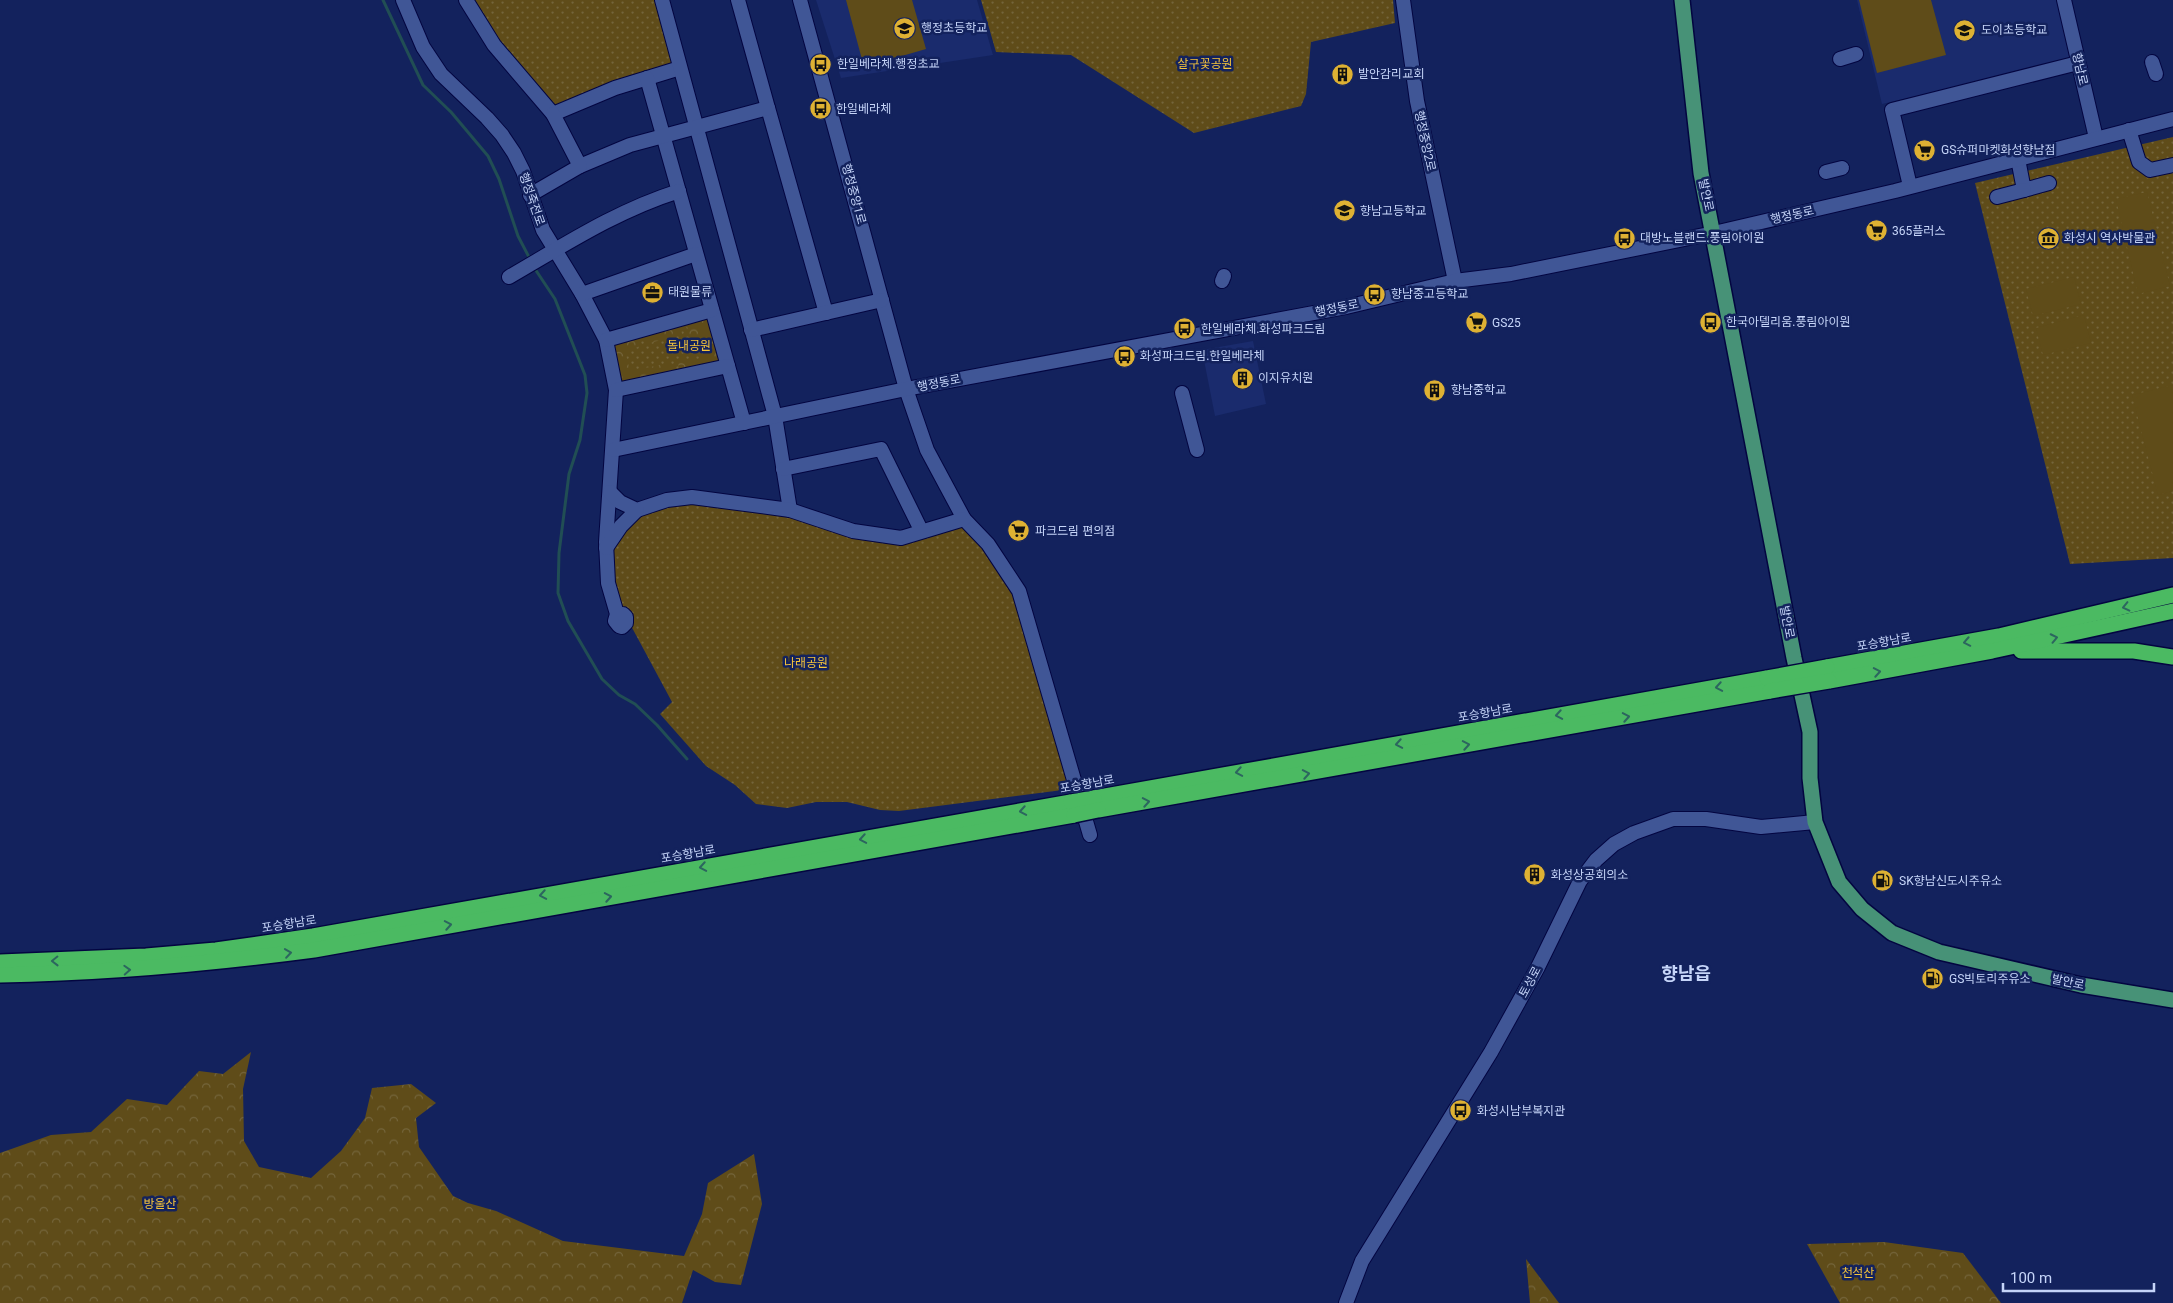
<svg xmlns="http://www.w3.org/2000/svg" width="2173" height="1303" font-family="Roboto,'Noto Sans KR',sans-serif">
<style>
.built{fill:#1a2b6d}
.grass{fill:url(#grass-dots)}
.forest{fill:url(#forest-crowns)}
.pitch{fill:#5f4c19}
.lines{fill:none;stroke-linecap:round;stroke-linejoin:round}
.stream{stroke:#214e54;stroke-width:3}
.minor-casing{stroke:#030540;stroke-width:16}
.major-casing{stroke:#030540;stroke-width:18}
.highway-casing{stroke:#030540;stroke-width:18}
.minor{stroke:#405696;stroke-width:14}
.major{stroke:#479277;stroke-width:15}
.highway{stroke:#4bba62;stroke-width:15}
.highway-bridge-casing{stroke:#030540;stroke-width:18;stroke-linecap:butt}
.highway-bridge{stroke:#4bba62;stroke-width:15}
.oneway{stroke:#2c665f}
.labels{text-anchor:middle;stroke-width:5;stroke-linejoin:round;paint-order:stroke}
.poi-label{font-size:12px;fill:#c6d5f9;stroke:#13225d;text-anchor:start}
.park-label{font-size:12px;fill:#f5c43b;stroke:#13225d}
.street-label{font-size:12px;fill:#c6d5f9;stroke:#13225d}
.district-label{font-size:18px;font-weight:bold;fill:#c6d5f9;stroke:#13225d}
</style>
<defs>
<pattern id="grass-dots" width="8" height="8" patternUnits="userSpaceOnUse" patternTransform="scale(1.25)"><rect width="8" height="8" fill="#5f4c19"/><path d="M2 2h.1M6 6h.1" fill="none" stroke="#74653b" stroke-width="1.8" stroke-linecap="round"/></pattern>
<pattern id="forest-crowns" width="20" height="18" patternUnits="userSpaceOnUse" patternTransform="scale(1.25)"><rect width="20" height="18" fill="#5f4c19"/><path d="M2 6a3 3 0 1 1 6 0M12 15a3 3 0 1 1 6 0" fill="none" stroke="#74653b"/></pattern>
</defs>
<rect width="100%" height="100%" fill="#13225d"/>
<!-- built -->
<g class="built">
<polygon points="816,0 977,0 993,55 841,78"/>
<polygon points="1857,0 2059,0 2072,59 1882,104"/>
<polygon points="1253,341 1266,404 1215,416 1202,350"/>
</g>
<!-- grass -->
<g class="grass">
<polygon points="466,0 662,0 680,68 553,114"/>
<polygon points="981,0 1393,0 1395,23 1311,42 1306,94 1301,106 1194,133 1071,55 996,52"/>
<polygon points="2173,137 2173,558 2070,564 1975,183"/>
<polygon points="712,310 728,366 616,390 606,340"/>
<polygon points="667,500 790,510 878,536 964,519 1006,570 1078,788 899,811 880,810 847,802 816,802 787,808 756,804 735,785 706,766 660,714 672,702 608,583 606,548 621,526"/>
</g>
<!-- forest -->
<g class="forest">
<polygon points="707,318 715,339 702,343 696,339 690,338 686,322"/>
<polygon points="679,324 682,334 647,344 644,334"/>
<polygon points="635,337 638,347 625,351 630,371 670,363 672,372 626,381 623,379 613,348 615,345"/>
<polygon points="717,345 720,357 719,361 679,370 678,361 698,360 703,354 704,349"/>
<polygon points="251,1052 243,1089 244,1141 259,1167 311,1178 341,1151 365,1118 372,1088 411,1084 436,1103 416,1118 419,1147 453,1196 468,1203 496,1211 563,1241 684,1256 702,1214 708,1183 754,1154 762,1204 741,1285 715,1282 693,1270 682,1303 0,1303 0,1153 51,1135 91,1132 127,1099 167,1105 199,1071 223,1074"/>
<polygon points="1884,1242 1963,1253 2001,1303 1840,1303 1807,1244"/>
<polygon points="1526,1259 1559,1303 1530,1303"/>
</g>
<!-- pitch -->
<g class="pitch">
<polygon points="846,0 912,0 926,49 864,67"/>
<polygon points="1859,0 1931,0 1946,55 1877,73"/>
<polygon points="2147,192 2170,286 2138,294 2116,199"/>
<polygon points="2074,277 2081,304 2033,316 2026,289"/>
<polygon points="2084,315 2091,343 2043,355 2036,328"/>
<polygon points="2173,385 2173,491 2158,495 2132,395"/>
</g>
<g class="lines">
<!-- stream -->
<g class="stream">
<polyline points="383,0 423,85 451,112 488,156 499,179 518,236 531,261"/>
<polyline points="533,266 555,299 585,375 587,393 580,440 569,474 559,553 558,593 568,621 602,679 619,695 635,704 657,725 687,759"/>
</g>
<defs>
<g id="minor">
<polyline points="403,0 423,47 441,74 487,118 502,135 514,153 523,171 543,230 582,294 606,340 616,390 606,542 608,583 617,614 615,621 619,626 622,627 626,623 626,617 623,614 617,614"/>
<polyline points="466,0 494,45 553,114 615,88 680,68"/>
<polyline points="662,0 775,416 790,510"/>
<polyline points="800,0 906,389 927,450 964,519 988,544 1019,591 1090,835"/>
<polyline points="1403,0 1417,101 1455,281"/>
<polyline points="2064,0 2096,138"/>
<polyline points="1840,59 1856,54"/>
<polyline points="2152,62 2156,74"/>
<polyline points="647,78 744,423"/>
<polyline points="768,108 826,313"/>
<polyline points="2129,130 2139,162 2150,170 2173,165"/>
<polyline points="2018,159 2024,190 2049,183"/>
<polyline points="580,166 630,145 768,108 738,0"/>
<polyline points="1826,172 1842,168"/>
<polyline points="1910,186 1892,110 2078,63"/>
<polyline points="530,195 580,166 553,114"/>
<polyline points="1997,197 2024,190"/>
<path d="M 509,277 C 566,244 616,211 679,191"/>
<polyline points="1222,281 1224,276"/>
<polyline points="582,294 696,254"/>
<polyline points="751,330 882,300"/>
<polyline points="606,340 712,310"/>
<polyline points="616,390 728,366"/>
<polyline points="1182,393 1197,450"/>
<polyline points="613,450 906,389 1346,307 1455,281 1511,274 1714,233 1895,191 2173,119"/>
<polyline points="783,469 881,449 921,530"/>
<polyline points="610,492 620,502 637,510 667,500 692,497 790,510 853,531 901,538 964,519"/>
<polyline points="606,548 621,526 637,510"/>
<polyline points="1346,1303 1362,1261 1491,1052 1538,967 1580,881 1596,860 1614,844 1634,833 1673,819 1706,819 1761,827 1815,822"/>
</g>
<polyline id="major" points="1682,0 1701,173 1794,658 1810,732 1810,778 1815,822 1839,882 1862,909 1892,933 1939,952 2081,985 2173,1000"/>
<g id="highway">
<polyline points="2021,651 2134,651 2173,657"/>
<polyline points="1827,667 1999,636 2173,595"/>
<polyline points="1829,681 1992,651 2173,611"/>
<polyline points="1094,798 1767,678"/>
<polyline points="1098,810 1770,691"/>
<polyline points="0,962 146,956 216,950 313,936 1071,802"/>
<path d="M 0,975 C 107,973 208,964 314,950 L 1074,815"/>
</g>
</defs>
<!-- minor casing -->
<use href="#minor" class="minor-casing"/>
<!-- major casing -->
<use href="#major" class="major-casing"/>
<!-- highway casing -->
<use href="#highway" class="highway-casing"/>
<!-- minor -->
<use href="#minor" class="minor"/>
<!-- major -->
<use href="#major" class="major"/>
<!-- highway -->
<use href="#highway" class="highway"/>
<defs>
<g id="highway-bridge">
<polyline points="1767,678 1827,667"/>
<polyline points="1770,691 1829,681"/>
<polyline points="1071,802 1094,798"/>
<polyline points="1074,815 1098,810"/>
</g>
</defs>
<!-- highway-bridge casing -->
<use href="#highway-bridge" class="highway-bridge-casing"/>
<!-- highway-bridge -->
<use href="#highway-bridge" class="highway-bridge"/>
</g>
<!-- one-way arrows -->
<defs><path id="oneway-chevron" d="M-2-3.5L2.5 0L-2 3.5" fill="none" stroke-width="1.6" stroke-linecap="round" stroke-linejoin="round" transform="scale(1.25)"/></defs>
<g class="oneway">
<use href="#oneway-chevron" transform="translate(2126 607) rotate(167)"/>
<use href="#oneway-chevron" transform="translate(2054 638) rotate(-12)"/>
<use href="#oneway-chevron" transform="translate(1967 642) rotate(169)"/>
<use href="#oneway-chevron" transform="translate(1877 672) rotate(-10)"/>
<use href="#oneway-chevron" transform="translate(1719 687) rotate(170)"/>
<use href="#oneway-chevron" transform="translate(1559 715) rotate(170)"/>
<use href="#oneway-chevron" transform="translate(1626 717) rotate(-10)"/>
<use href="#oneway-chevron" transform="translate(1399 744) rotate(170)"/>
<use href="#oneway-chevron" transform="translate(1466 745) rotate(-10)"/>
<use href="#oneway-chevron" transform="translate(1239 772) rotate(170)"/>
<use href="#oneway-chevron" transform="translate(1306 774) rotate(-10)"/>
<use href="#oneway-chevron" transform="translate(1146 802) rotate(-10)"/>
<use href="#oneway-chevron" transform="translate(1023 811) rotate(170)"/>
<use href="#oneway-chevron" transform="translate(863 839) rotate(170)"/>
<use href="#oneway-chevron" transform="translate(703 867) rotate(170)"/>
<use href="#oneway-chevron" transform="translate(543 895) rotate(170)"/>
<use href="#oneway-chevron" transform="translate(608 897) rotate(-10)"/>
<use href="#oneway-chevron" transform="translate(448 925) rotate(-10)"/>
<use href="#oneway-chevron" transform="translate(288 953) rotate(-8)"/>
<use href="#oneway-chevron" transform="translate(55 961) rotate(179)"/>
<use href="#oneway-chevron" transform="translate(127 970) rotate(-3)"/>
</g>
<!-- icons -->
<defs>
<symbol id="school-disc" viewBox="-11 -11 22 22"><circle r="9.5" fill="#deb133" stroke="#13225d"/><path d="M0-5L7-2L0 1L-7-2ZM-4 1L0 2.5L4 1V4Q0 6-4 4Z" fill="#111"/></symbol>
<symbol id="bus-disc" viewBox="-11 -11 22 22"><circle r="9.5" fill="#deb133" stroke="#13225d"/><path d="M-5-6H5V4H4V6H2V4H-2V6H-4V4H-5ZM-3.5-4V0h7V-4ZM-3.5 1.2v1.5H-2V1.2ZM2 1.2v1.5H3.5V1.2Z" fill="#111"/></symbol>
<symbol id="building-disc" viewBox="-11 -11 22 22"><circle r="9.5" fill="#deb133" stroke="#13225d"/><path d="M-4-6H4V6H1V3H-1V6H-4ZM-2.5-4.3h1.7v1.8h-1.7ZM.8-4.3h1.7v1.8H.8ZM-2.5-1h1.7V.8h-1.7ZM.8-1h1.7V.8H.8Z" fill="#111"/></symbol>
<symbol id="supermarket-disc" viewBox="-11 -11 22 22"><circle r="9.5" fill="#deb133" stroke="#13225d"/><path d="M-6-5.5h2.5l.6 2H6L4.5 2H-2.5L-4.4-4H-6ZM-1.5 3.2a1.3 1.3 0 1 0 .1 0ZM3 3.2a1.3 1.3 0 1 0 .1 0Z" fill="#111"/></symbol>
<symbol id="museum-disc" viewBox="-11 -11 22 22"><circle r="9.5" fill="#deb133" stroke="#13225d"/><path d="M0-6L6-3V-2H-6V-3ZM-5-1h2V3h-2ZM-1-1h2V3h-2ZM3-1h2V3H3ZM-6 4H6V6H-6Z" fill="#111"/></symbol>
<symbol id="office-disc" viewBox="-11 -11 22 22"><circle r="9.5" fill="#deb133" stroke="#13225d"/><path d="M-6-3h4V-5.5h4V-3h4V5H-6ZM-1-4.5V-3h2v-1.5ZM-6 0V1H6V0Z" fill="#111"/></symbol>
<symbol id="fuel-disc" viewBox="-11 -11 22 22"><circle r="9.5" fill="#deb133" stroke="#13225d"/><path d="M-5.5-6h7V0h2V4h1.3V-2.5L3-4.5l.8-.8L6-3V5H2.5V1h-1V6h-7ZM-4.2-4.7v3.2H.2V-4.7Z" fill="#111"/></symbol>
</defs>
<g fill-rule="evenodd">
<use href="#school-disc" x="892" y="16" width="25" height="25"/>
<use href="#school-disc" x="1952" y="18" width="25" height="25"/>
<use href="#bus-disc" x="808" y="52" width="25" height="25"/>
<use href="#building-disc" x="1330" y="62" width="25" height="25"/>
<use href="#bus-disc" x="808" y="96" width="25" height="25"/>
<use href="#supermarket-disc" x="1912" y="138" width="25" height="25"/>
<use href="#school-disc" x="1332" y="198" width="25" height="25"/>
<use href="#supermarket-disc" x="1864" y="218" width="25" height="25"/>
<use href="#bus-disc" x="1612" y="226" width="25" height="25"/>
<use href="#museum-disc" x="2036" y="226" width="25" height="25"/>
<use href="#office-disc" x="640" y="280" width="25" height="25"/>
<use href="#bus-disc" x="1362" y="282" width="25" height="25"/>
<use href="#bus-disc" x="1698" y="310" width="25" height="25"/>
<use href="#supermarket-disc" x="1464" y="310" width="25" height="25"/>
<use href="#bus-disc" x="1172" y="316" width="25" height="25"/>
<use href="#bus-disc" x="1112" y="344" width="25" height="25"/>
<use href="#building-disc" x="1230" y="366" width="25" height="25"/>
<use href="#building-disc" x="1422" y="378" width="25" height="25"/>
<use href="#supermarket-disc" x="1006" y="518" width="25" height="25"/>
<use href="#building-disc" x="1522" y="862" width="25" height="25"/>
<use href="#fuel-disc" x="1870" y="868" width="25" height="25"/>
<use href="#fuel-disc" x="1920" y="966" width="25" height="25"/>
<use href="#bus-disc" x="1448" y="1098" width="25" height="25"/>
</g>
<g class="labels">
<!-- poi labels -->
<g class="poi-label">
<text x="921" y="32">행정초등학교</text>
<text x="1981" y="34">도이초등학교</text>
<text x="837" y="68">한일베라체.행정초교</text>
<text x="1358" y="78">발안감리교회</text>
<text x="836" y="113">한일베라체</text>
<text x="1941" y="154">GS슈퍼마켓화성향남점</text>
<text x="1360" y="215">향남고등학교</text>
<text x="1892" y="235">365플러스</text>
<text x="1640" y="242">대방노블랜드.풍림아이원</text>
<text x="2064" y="242">화성시 역사박물관</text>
<text x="668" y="296">태원물류</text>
<text x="1391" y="298">향남중고등학교</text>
<text x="1726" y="326">한국아델리움.풍림아이원</text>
<text x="1492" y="327">GS25</text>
<text x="1201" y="333">한일베라체.화성파크드림</text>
<text x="1140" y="360">화성파크드림.한일베라체</text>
<text x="1258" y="382">이지유치원</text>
<text x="1451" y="394">향남중학교</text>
<text x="1035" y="535">파크드림 편의점</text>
<text x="1551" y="879">화성상공회의소</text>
<text x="1899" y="885">SK향남신도시주유소</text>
<text x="1949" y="983">GS빅토리주유소</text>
<text x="1477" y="1115">화성시남부복지관</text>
</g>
<!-- park labels -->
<g class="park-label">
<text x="1205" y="68">살구꽃공원</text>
<text x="689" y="350">돌내공원</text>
<text x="806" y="667">나래공원</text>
<text x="160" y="1208">방울산</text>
<text x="1858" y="1277">천석산</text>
</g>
<!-- street labels -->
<g class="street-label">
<text transform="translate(2080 69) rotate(77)" y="4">향남로</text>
<text transform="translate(1425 141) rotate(78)" y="4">행정중앙2로</text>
<text transform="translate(854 194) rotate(75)" y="4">행정중앙1로</text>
<text transform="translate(1706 195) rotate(78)" y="4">발안로</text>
<text transform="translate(532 199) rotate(71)" y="4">행정죽전로</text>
<text transform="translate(1792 215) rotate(-13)" y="4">행정동로</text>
<text transform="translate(1337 308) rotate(-11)" y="4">행정동로</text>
<text transform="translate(939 383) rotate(-11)" y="4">행정동로</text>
<text transform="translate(1787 622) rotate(79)" y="4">발안로</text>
<text transform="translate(1884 642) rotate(-10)" y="4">포승향남로</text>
<text transform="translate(1485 713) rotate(-10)" y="4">포승향남로</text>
<text transform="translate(1087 784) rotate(-10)" y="4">포승향남로</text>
<text transform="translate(688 854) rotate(-10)" y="4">포승향남로</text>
<text transform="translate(289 924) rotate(-9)" y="4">포승향남로</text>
<text transform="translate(1530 982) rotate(-62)" y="4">토성로</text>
<text transform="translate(2068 982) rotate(12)" y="4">발안로</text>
</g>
<!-- district labels -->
<g class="district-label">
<text x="1686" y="980">향남읍</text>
</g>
</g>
<!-- scale -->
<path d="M2003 1283v8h151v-8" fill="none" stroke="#c6d5f9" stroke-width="2.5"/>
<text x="2010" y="1283" font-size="15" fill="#c6d5f9" stroke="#13225d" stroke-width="4" paint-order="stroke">100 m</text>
</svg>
